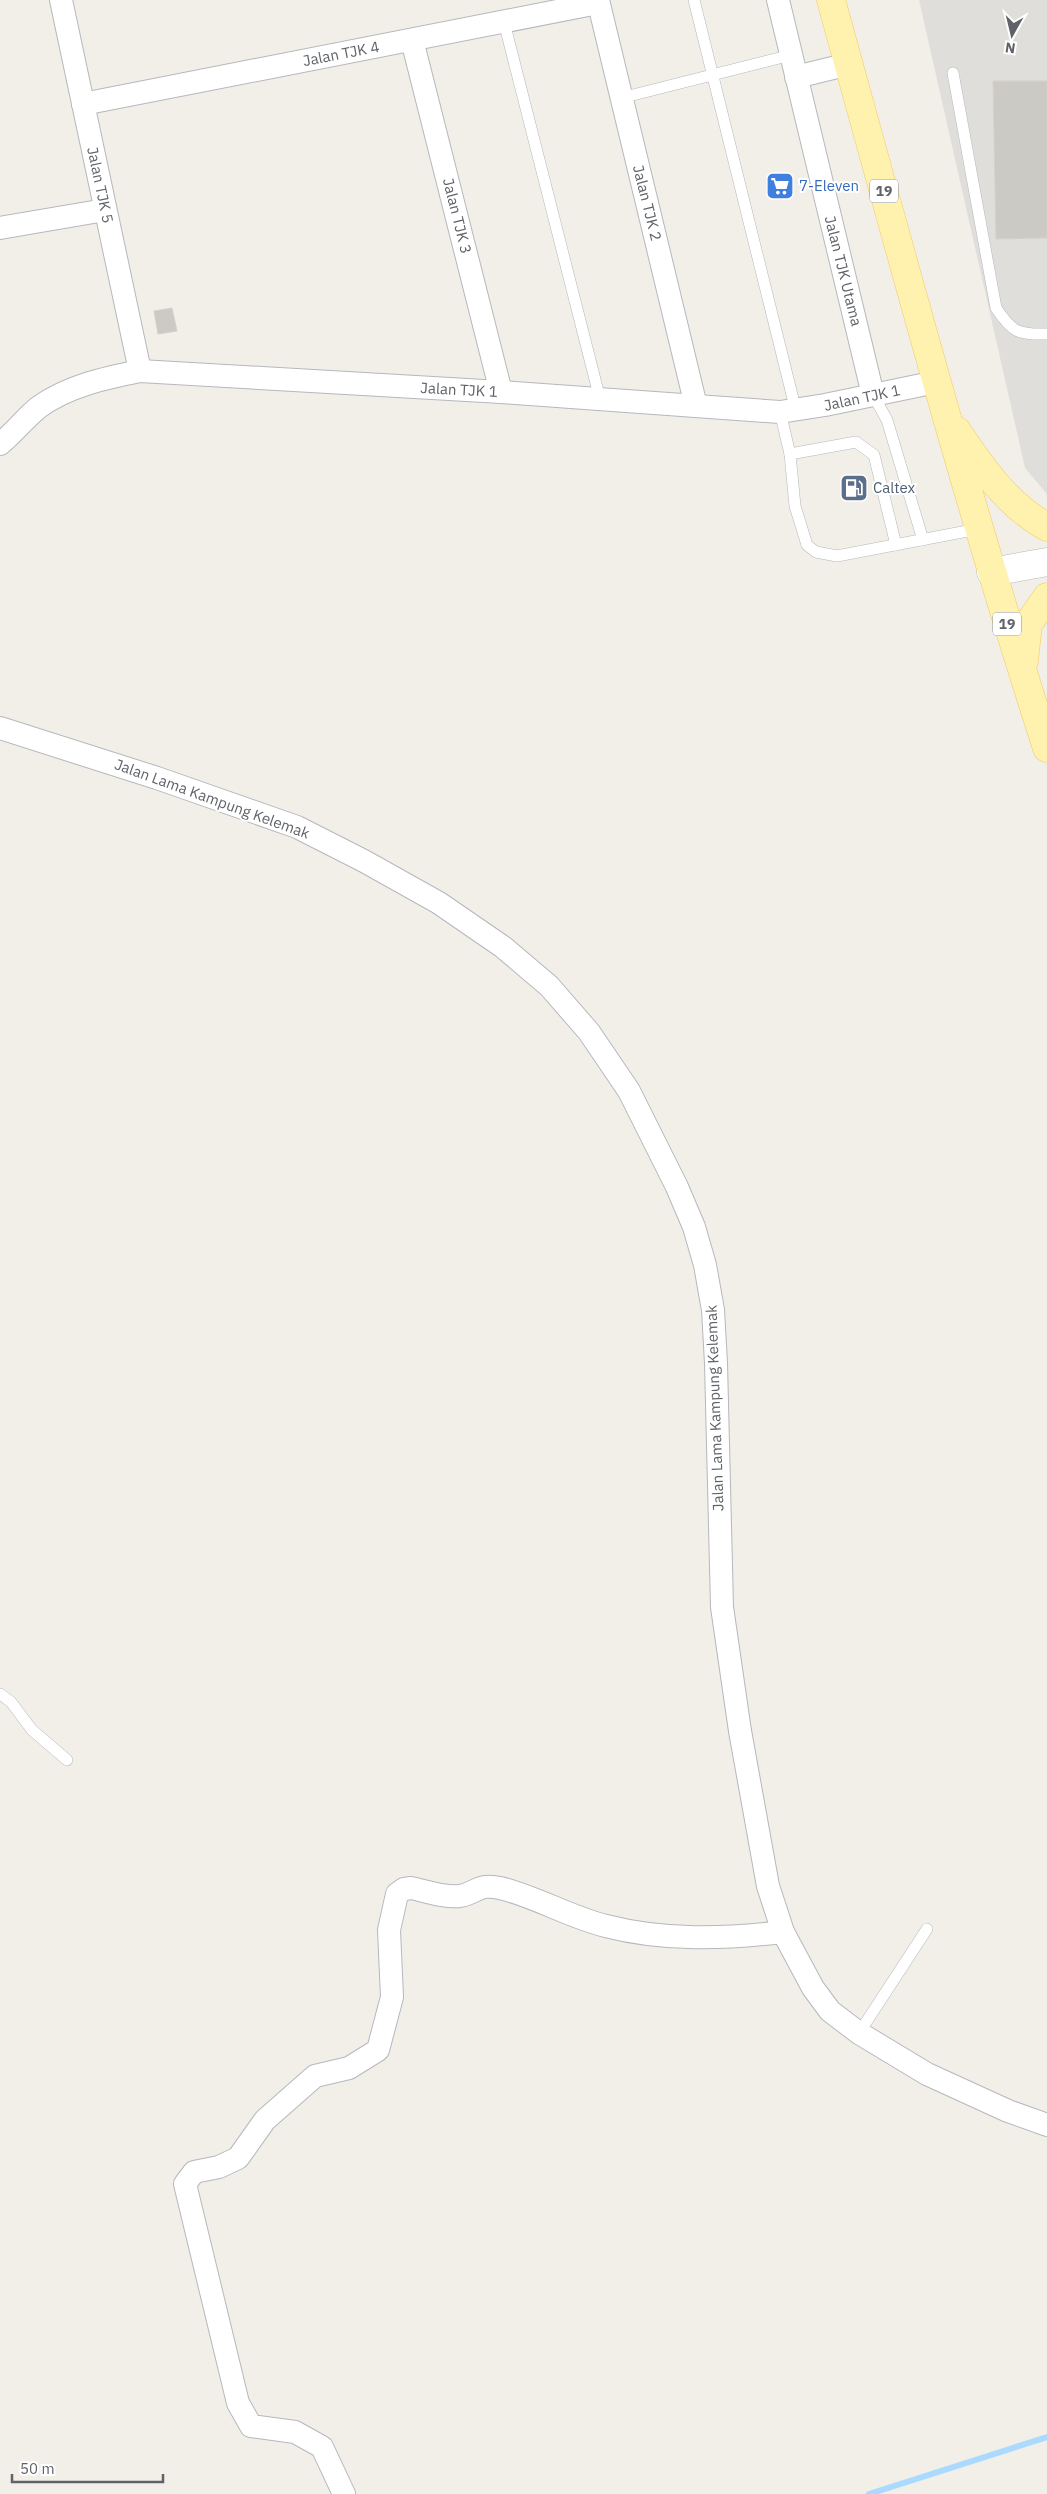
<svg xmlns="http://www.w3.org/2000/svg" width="1047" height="2494" font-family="'IBM Plex Sans',sans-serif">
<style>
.industrial{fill:#e0deda}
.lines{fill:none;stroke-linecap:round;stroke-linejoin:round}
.stream{stroke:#aadaff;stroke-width:6}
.building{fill:#cccac5;stroke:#d6d1c6}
.lane-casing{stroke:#b5b8bc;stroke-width:12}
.street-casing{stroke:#b5b8bc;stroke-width:24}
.secondary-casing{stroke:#b6babf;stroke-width:29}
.primary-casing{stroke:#f2c960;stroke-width:29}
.lane{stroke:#fff;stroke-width:11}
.street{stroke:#fff;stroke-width:22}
.secondary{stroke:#fff;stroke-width:28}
.primary{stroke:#fff2af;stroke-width:28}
.labels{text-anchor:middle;stroke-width:4;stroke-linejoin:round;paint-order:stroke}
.shield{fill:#fff;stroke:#8f9295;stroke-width:1}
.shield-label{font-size:14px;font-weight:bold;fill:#5f6368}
.street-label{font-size:15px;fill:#5f6368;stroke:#fff}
.shop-label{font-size:15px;fill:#366cbe;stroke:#fff;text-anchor:start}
.service-label{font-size:15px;fill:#4e5e75;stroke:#fff;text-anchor:start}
</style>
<rect width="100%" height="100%" fill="#f1efe8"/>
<!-- industrial -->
<polygon class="industrial" points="919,0 1047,0 1047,494 1025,468"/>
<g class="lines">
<!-- stream -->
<polyline class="stream" points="869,2494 1047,2437"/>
</g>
<!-- building -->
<g class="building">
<polygon points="993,81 1047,81 1047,238 996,239"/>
<polygon points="172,308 177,331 158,334 154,311"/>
</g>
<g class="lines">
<defs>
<g id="lane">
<polyline points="694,0 796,411"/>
<polyline points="504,22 600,399"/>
<path d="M 953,73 L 996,308 C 1012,332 1018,335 1047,334"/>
<polyline points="621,98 791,55"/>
<polyline points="873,395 887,420 923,540"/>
<polyline points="780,412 790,454 795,506 807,545 816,552 837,556 978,529"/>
<polyline points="790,454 856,442 874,455 896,545"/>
<polyline points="0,1694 11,1702 32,1730 67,1760"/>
<polyline points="859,2033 927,1929"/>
</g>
<g id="street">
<polyline points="61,0 140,371"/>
<polyline points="598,0 696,406"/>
<polyline points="778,0 873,395"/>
<polyline points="412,40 501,392"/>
<polyline points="796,77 849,64"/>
<polyline points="83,104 598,3"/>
<polyline points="0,228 105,210"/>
<path d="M 0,444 C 14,433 25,418 39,407 C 68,386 105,378 140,371 L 501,392 L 780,412 L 825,405 L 936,382"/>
<polyline points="0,728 157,778 297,827 364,861 439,903 503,947 549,986 589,1032 629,1091 677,1187 694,1227 705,1265 713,1310 716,1363 722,1607 740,1731 768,1886 783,1932 813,1988 830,2011 859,2033 927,2074 1008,2111 1047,2125"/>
<path d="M 344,2494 L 322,2447 L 295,2432 L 251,2426 L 238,2403 L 185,2184 L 194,2172 L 219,2167 L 238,2158 L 265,2120 L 315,2076 L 349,2068 L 378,2050 L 392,1997 L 389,1930 L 397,1894 L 404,1889 L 411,1888 C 426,1891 445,1898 460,1896 C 477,1893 478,1883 500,1888 C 535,1896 569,1917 606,1926 C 664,1941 724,1939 783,1932"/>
</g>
<polyline id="secondary" points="991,572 1047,562"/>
<g id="primary">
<path d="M 831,0 C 900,250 967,501 1047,748"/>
<path d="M 957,431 C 981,467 1008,506 1047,527"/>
<polyline points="1024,661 1028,624 1047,597"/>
</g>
</defs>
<!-- lane casing -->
<use href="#lane" class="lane-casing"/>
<!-- street casing -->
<use href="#street" class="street-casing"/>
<!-- secondary casing -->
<use href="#secondary" class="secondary-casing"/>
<!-- primary casing -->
<use href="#primary" class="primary-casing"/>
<!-- lane -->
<use href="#lane" class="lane"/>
<!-- street -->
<use href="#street" class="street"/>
<!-- secondary -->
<use href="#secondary" class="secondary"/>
<!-- primary -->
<use href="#primary" class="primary"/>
</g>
<!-- icons -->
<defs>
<symbol id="supermarket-square" viewBox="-11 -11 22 22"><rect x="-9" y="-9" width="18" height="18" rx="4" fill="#3f7fe0" stroke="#fff"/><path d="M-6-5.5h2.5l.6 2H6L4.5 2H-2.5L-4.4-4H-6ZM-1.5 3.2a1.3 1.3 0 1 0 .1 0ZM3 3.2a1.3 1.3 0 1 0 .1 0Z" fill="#fff"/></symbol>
<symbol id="fuel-square" viewBox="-11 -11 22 22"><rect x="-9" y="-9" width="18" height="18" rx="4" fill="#5c6f8a" stroke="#fff"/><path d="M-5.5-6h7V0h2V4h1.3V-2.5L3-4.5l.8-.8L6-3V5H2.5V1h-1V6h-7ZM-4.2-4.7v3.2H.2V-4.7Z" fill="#fff"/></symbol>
</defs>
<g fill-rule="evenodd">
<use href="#supermarket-square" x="764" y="170" width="32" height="32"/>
<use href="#fuel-square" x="838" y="472" width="32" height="32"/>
</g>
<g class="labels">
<!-- shield labels -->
<g class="shield">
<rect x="870" y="179.5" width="28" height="23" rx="4"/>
<rect x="993" y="612.5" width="28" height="23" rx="4"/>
</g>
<g class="shield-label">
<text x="884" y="196">19</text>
<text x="1007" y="629">19</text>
</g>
<!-- street labels -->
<g class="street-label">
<text transform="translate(341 54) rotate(-11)" y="5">Jalan TJK 4</text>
<text transform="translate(100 185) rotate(78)" y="5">Jalan TJK 5</text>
<text transform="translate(647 203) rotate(76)" y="5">Jalan TJK 2</text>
<text transform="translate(457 216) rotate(76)" y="5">Jalan TJK 3</text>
<text transform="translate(843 271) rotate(76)" y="5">Jalan TJK Utama</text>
<text transform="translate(459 390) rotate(3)" y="5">Jalan TJK 1</text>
<text transform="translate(862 398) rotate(-12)" y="5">Jalan TJK 1</text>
<text transform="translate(212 799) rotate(20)" y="5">Jalan Lama Kampung Kelemak</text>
<text transform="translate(715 1408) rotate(-92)" y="5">Jalan Lama Kampung Kelemak</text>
</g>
<!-- shop labels -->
<g class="shop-label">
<text x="799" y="191">7-Eleven</text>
</g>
<!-- service labels -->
<g class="service-label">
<text x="873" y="493">Caltex</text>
</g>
</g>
<!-- north arrow -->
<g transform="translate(1012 35) rotate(188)" stroke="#ffffff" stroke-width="4" paint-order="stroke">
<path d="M0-4L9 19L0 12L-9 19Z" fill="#5f6368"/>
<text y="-8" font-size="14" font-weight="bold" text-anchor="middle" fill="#5f6368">N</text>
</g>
<!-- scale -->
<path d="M12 2474v8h151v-8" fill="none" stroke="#5f6368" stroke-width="2.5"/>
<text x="20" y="2474" font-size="15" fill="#5f6368" stroke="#ffffff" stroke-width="4" paint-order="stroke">50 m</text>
</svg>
